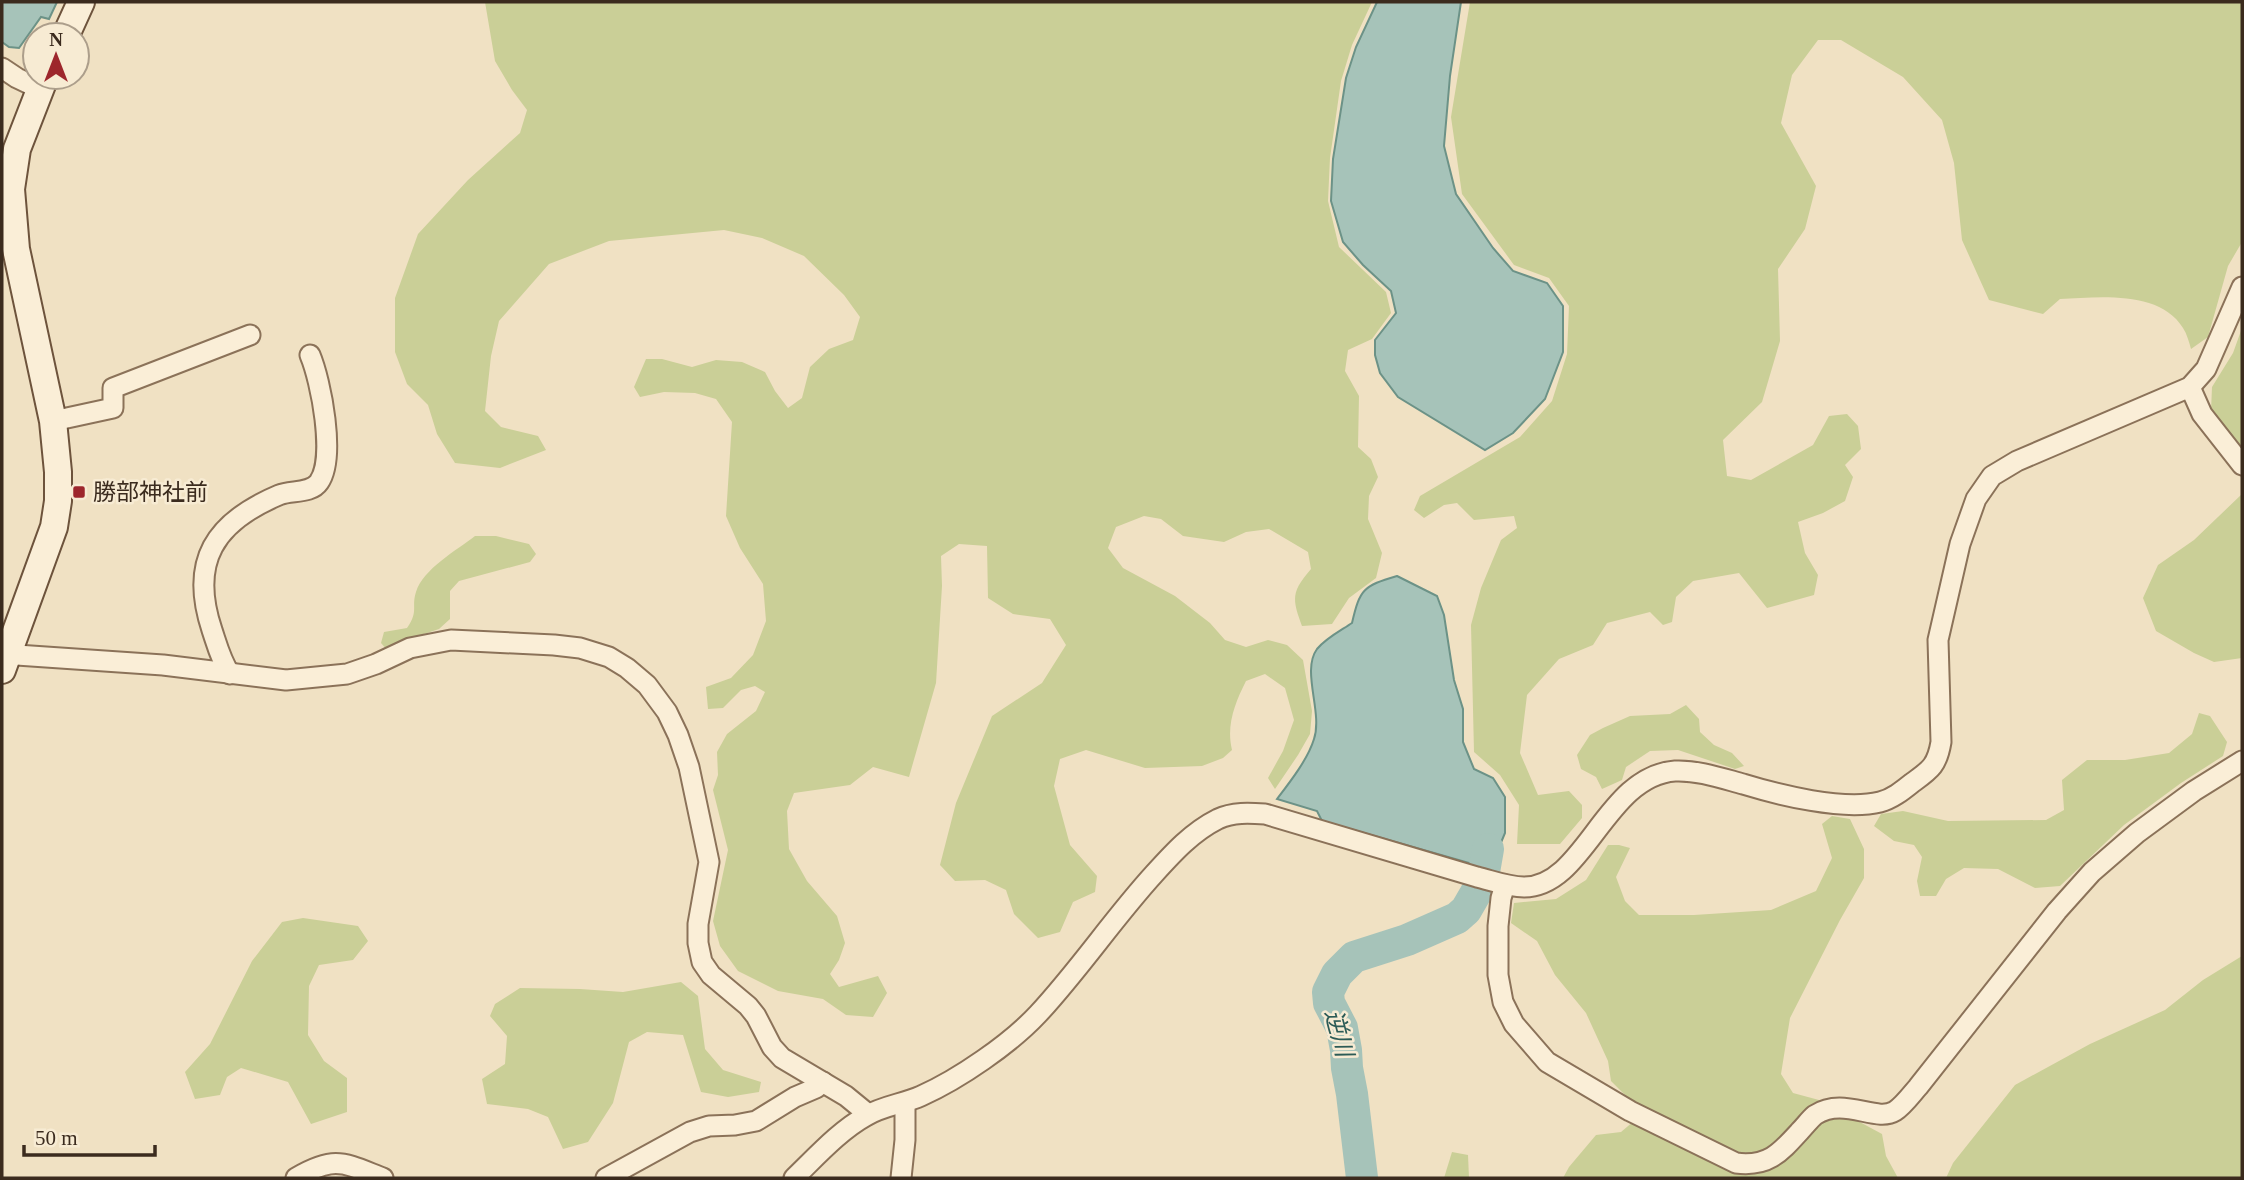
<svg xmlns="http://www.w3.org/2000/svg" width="2244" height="1180" font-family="'Times New Roman','Noto Sans JP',serif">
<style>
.green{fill:#cacf97}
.water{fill:#a6c3b9;stroke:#6c9287;stroke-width:2}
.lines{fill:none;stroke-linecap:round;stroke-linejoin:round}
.river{stroke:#a6c3b9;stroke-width:32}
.street-casing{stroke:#8b7259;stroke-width:23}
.secondary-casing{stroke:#6d533c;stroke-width:30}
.street{stroke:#faeed7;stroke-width:19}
.secondary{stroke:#faeed7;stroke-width:26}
.poi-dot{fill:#9d262c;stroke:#f7ebd3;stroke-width:2.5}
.labels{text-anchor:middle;stroke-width:5;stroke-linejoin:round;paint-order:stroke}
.poi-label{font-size:23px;fill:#3b2b1e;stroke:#f7ebd3;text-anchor:start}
.water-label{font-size:24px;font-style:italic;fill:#2c5b56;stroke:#f7ebd3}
</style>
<rect width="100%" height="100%" fill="#f0e1c3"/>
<!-- green -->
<g class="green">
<path d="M 485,2 L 1372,2 L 1352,45 L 1341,81 L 1330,158 L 1328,201 L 1339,247 L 1386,292 L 1391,313 L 1372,339 L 1348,350 L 1345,371 L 1359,396 L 1358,447 L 1371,459 L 1378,477 L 1369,496 L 1368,519 L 1382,553 L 1376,578 L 1349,598 L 1332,624 L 1302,626 C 1292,599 1291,592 1311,569 L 1308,552 L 1269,529 L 1246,532 L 1224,542 L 1183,536 L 1161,519 L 1144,516 L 1116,527 L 1108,548 L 1123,568 L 1175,596 L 1210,623 L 1225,640 L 1246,647 L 1268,640 L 1287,645 L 1303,660 L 1312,711 L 1310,734 L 1298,755 L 1275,789 L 1268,778 L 1283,751 L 1294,720 L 1285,688 L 1265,674 L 1246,681 C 1235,703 1226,725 1232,750 L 1223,758 L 1202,766 L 1145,768 L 1086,750 L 1060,759 L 1054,786 L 1070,845 L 1097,876 L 1095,892 L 1073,902 L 1060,932 L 1038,938 L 1014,914 L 1006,890 L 985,880 L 955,881 L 940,865 L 956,803 L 992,716 L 1042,683 L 1066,645 L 1050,619 L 1013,614 L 988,598 L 987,546 L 959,544 L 941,556 L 942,586 L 936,683 L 909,777 L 873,767 L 850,785 L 794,793 L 787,811 L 789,849 L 807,881 L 837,916 L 845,943 L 839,960 L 830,974 L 839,987 L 878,976 L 887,993 L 873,1017 L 846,1015 L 823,999 L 778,991 L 738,971 L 720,946 L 713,921 L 728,850 L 713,790 L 718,775 L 717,752 L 727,734 L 756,711 L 765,692 L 755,686 L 741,690 L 723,708 L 708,709 L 706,687 L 731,678 L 753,655 L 766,621 L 763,584 L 740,548 L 726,516 L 732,422 L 716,399 L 695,393 L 664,392 L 640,397 L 634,387 L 646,359 L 662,359 L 692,367 L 716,360 L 742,362 L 765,372 L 775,391 L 788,408 L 802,398 L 810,367 L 829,349 L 853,340 L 860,317 L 844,295 L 804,256 L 762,238 L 724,230 L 609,241 L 549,264 L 499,321 L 491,356 L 485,411 L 501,427 L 538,436 L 546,450 L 500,468 L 455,463 L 437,434 L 428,405 L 407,384 L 395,352 L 395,298 L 418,234 L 468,180 L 520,133 L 527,110 L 512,90 L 495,61 Z"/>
<path d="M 1470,2 L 2242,2 L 2242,242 L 2228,266 L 2208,337 L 2191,349 C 2189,342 2187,334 2183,328 C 2160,290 2099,297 2060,299 L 2043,314 L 1989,300 L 1962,240 L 1954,163 L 1942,120 L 1903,77 L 1841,40 L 1818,40 L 1792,75 L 1781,123 L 1816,186 L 1805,229 L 1778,269 L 1780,341 L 1762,402 L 1723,440 L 1727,476 L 1751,480 L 1813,445 L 1829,416 L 1847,414 L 1858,426 L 1861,449 L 1845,465 L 1853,477 L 1845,501 L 1823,513 L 1798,522 L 1805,553 L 1818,575 L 1814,595 L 1767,608 L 1739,573 L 1693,581 L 1676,597 L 1672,622 L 1663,625 L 1650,612 L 1607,623 L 1593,645 L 1559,659 L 1527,695 L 1520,753 L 1538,795 L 1569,791 L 1582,805 L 1582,818 L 1560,844 L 1517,844 L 1519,805 L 1500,775 L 1474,752 L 1471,625 L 1481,588 L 1501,540 L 1517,528 L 1514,516 L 1474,520 L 1457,503 L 1444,505 L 1424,518 L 1414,510 L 1420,496 L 1520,437 L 1552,401 L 1567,354 L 1569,306 L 1549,278 L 1514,265 L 1462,194 L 1451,117 Z"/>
<polygon points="2242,328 2242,452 2211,411 2212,387 2233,353"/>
<polygon points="2242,494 2242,658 2214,662 2194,653 2156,631 2143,598 2158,565 2194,540"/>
<path d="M 475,536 L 496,536 L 529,544 L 536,554 L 530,562 L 459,581 L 450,591 L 450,619 L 439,629 L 412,638 L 388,651 L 381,643 L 384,632 L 407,628 C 419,611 411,607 416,592 C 423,569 457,550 475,536 Z"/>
<polygon points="1686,705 1699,719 1700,732 1714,745 1732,753 1744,766 1735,769 1678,750 1650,751 1626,767 1622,780 1602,789 1596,777 1581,769 1577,755 1590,735 1603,728 1630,716 1670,714"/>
<polygon points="2199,713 2210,716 2227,742 2223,756 2181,783 2124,825 2060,886 2035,888 1998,869 1964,868 1946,879 1936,896 1920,896 1917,881 1922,857 1914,845 1894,841 1874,826 1881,814 1903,811 1948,821 2046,820 2064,810 2062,780 2087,760 2125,760 2169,753 2192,734"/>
<polygon points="1832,816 1850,819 1864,849 1864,878 1840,920 1790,1018 1781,1074 1793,1093 1819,1100 1882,1134 1886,1156 1898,1178 1563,1178 1569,1167 1596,1135 1621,1132 1634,1121 1630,1100 1611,1081 1608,1061 1586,1013 1555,975 1537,941 1511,923 1514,903 1556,899 1586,880 1608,845 1619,845 1630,848 1616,877 1625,901 1639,915 1694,915 1771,910 1816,891 1832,858 1822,824"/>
<polygon points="303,918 358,926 368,941 353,960 319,965 309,986 308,1035 324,1061 347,1078 347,1112 311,1124 288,1082 241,1068 227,1077 220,1095 195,1099 185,1072 210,1044 252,961 282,922"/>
<polygon points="2242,956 2242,1178 1946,1178 1953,1163 2015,1085 2090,1044 2165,1010 2203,980"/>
<polygon points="681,982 698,996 705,1049 723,1070 761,1082 759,1092 728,1097 701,1092 683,1035 647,1032 629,1042 613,1103 588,1142 563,1149 548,1117 528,1109 487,1104 482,1079 505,1064 507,1036 490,1016 495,1004 520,988 580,989 623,992"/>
<polygon points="1452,1152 1468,1155 1469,1178 1444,1178"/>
</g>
<!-- water -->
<g class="water">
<polygon points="2,2 57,2 49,19 41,17 19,48 9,47 2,42"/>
<polygon points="1377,2 1461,2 1450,76 1444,146 1456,194 1493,248 1513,271 1547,283 1563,306 1563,352 1545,399 1513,433 1485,450 1398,397 1380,373 1375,355 1375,340 1396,313 1391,291 1363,265 1343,242 1331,201 1333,159 1346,78 1356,47"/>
<path d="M 1397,576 L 1437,596 L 1444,615 L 1454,680 L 1463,709 L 1463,742 L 1474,769 L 1493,778 L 1505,797 L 1505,833 L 1490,869 L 1322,821 L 1317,811 L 1277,799 C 1290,782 1308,759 1314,739 C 1323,712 1301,671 1317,649 C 1326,638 1340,631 1352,623 C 1360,589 1363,586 1397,576 Z"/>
</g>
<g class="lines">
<!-- river -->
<polyline class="river" points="1362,1178 1352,1094 1347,1068 1346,1050 1342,1028 1329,1003 1328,992 1337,974 1354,957 1407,940 1457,918 1466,910 1477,891 1484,872 1488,849"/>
<defs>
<g id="street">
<polyline points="2,68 17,78 40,89"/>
<polyline points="2190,387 2202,414 2242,465"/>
<polyline points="53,421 113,408 113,388 250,335"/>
<polyline points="2,654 163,665 286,680 347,674 376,664 410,648 451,640 554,645 580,648 609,657 627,668 647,685 667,712 678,735 689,767 709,862 698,924 698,943 702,962 711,975 748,1006 756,1016 772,1047 782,1058 846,1096 868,1114"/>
<path d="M 230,674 C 221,661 217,645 212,630 C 189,561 215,522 279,495 C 291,490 311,494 319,482 C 336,458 321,381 310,355"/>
<path d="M 1505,885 L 1501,898 L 1498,926 L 1498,975 L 1503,1002 L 1514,1024 L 1547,1062 L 1630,1111 L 1736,1163 C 1768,1167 1780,1153 1800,1131 C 1805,1126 1810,1119 1815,1115 C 1844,1096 1876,1123 1895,1111 C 1903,1106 1911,1095 1918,1087 L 2057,911 L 2092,872 L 2137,833 L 2194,791 L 2242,761"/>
<path d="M 296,1178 C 335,1155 344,1163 383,1178"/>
<polyline points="606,1178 690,1132 709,1126 735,1125 756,1121 795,1097 816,1088 823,1082"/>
<path d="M 794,1178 C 816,1157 839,1131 866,1116 C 882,1106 903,1104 921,1096 C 959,1079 1010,1044 1038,1014 C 1079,970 1113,919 1154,874 C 1173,853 1192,832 1218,819 C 1233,812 1249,813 1265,814 L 1477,877 C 1493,881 1508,887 1524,887 C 1585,887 1605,776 1675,771 C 1698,770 1721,778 1743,784 C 1779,795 1843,811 1880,802 C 1892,799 1902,791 1912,783 C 1930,770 1937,766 1941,742 L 1938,640 L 1960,544 L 1976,499 L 1992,476 L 2017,461 L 2190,387 L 2206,369 L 2242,287"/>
<polyline points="901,1178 905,1140 905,1103"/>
</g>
<g id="secondary">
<polyline points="66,35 81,2"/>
<polyline points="2,670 54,527 58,501 58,472 53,421 16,249 11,189 17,149 45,77"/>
</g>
</defs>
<!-- street casing -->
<use href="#street" class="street-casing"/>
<!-- secondary casing -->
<use href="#secondary" class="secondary-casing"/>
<!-- street -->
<use href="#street" class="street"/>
<!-- secondary -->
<use href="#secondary" class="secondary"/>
</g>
<!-- markers -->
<rect class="poi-dot" x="72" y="485" width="14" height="14" rx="3.5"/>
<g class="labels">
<!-- poi labels -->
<g class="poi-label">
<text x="93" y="500">勝部神社前</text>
</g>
<!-- water labels -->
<g class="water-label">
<text transform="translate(1339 1033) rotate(75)" y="8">逆川</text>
</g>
</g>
<!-- border -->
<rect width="2244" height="1180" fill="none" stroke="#3b2b1e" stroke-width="7"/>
<!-- north arrow -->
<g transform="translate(56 56)"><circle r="33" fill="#f7ebd3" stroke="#ac9e8b" stroke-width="2"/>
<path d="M0-5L12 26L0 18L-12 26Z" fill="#9d262c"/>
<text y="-10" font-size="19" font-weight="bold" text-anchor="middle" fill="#3b2b1e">N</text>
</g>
<!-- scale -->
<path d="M24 1145v10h131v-10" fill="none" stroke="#3b2b1e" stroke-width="3.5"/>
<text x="35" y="1145" font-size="21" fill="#3b2b1e" stroke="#f7ebd3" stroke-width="5" paint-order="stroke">50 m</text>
</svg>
